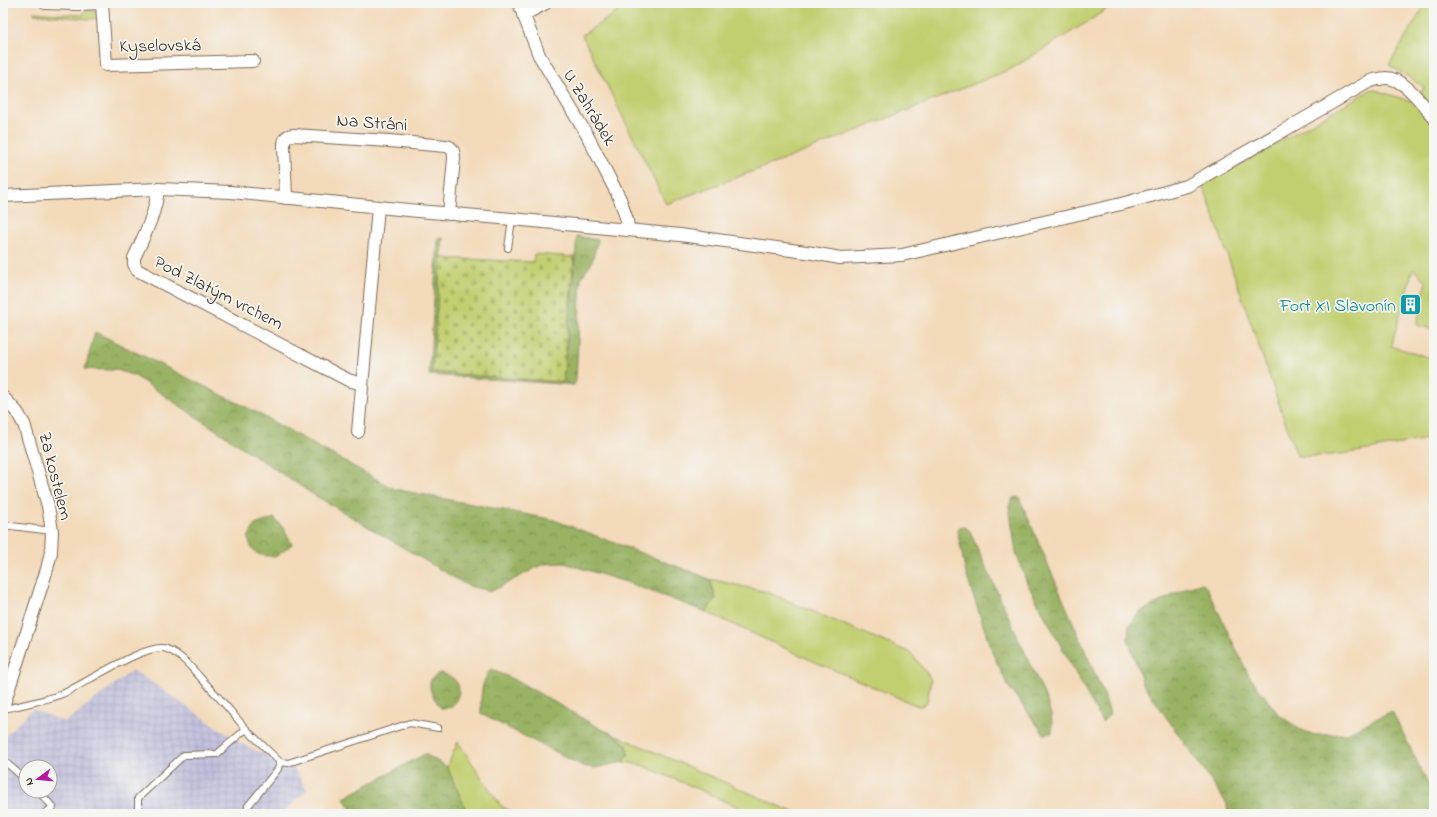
<svg xmlns="http://www.w3.org/2000/svg" width="1437" height="817" font-family="'Indie Flower',sans-serif">
<style>
.industrial{fill:url(#industrial-grid);fill-rule:evenodd}
.green{fill:#c2cf71;stroke:#7e7c48}
.forest{fill:url(#forest-crowns);stroke:#6a6e40}
.cemetery{fill:url(#cemetery-stones);stroke:#7e7c48}
.lines{fill:none;stroke-linecap:round;stroke-linejoin:round}
.lane-casing{stroke:#7b6855;stroke-width:8}
.street-casing{stroke:#7b6855;stroke-width:14}
.lane{stroke:#fff;stroke-width:6}
.street{stroke:#fff;stroke-width:12}
.labels{text-anchor:middle;stroke-width:3.5;stroke-linejoin:round;paint-order:stroke}
.street-label{font-size:18px;fill:#3b2a1e;stroke:#f6f6f2}
.culture-label{font-size:18px;fill:#0d838f;stroke:#f6f6f2;text-anchor:end}
</style>
<defs>
<pattern id="industrial-grid" width="8" height="8" patternUnits="userSpaceOnUse"><rect width="8" height="8" fill="#c2c1dc"/><path d="M0 4h8M4 0v8" fill="none" stroke="#a8a6bc"/></pattern>
<pattern id="forest-crowns" width="20" height="18" patternUnits="userSpaceOnUse"><rect width="20" height="18" fill="#99b263"/><path d="M2 6a3 3 0 1 1 6 0M12 15a3 3 0 1 1 6 0" fill="none" stroke="#7e9151"/></pattern>
<pattern id="cemetery-stones" width="16" height="16" patternUnits="userSpaceOnUse"><rect width="16" height="16" fill="#c2cf71"/><path d="M2 7V4a2 2 0 0 1 4 0v3zM10 15v-3a2 2 0 0 1 4 0v3z" fill="#a8b261"/></pattern>
</defs>
<rect width="100%" height="100%" fill="#f6f6f2"/>
<filter id="ink" filterUnits="userSpaceOnUse"><feTurbulence type="fractalNoise" baseFrequency=".025" numOctaves="2"/><feDisplacementMap in="SourceGraphic" scale="8" xChannelSelector="R" yChannelSelector="G"/><feConvolveMatrix kernelMatrix="1 2 1 2 8 2 1 2 1" color-interpolation-filters="sRGB"/></filter>
<filter id="wash" filterUnits="userSpaceOnUse"><feTurbulence type="fractalNoise" baseFrequency=".012" numOctaves="4" result="noise"/><feDisplacementMap in="SourceGraphic" scale="16" xChannelSelector="R" yChannelSelector="G"/><feGaussianBlur stdDeviation="0.9" result="paint"/><feColorMatrix in="noise" values="0 0 0 0 0 0 0 0 0 0 0 0 0 0 0 0 0 1.4 0 .05"/><feComposite in="paint" operator="in"/></filter>
<g filter="url(#wash)">
<rect width="100%" height="100%" fill="#f3daba"/>
<!-- industrial -->
<path class="industrial" d="M 133,670 L 242,744 L 294,768 L 307,790 L 282,814 L 3,814 L 4,737 L 32,709 L 65,722 ZM 26,767 L 50,767 L 50,791 L 26,791 Z"/>
<!-- green -->
<g class="green">
<polygon points="631,3 1115,3 1089,21 1011,69 791,157 666,204 582,35"/>
<path d="M 1426,3 L 1434,3 L 1434,330 L 1417,325 L 1426,281 L 1413,269 L 1391,346 L 1434,359 L 1434,439 L 1428,439 C 1385,446 1340,458 1297,456 L 1203,185 L 1372,89 L 1410,101 L 1421,93 L 1424,87 L 1389,65 Z"/>
<polygon points="86,10 95,11 99,18 90,19 34,14 34,12 59,14 83,15"/>
<polygon points="710,579 767,592 911,653 931,679 927,702 920,707 813,661 706,612 716,598"/>
<polygon points="613,734 798,814 753,814 705,792 641,765 624,762 628,755 627,745"/>
<polygon points="458,742 501,806 516,814 467,814 447,767"/>
</g>
<!-- forest -->
<g class="forest">
<polygon points="577,236 598,240 591,264 581,278 576,380 574,385 429,375 438,239 443,238 432,372 563,382"/>
<polygon points="95,332 252,410 394,489 554,520 710,579 716,598 706,612 626,582 564,563 543,564 492,591 468,586 311,493 135,376 114,369 111,370 85,369"/>
<polygon points="1019,497 1105,697 1110,714 1102,722 1027,583 1016,552 1009,506 1013,498"/>
<path d="M 274,518 L 284,529 L 292,544 L 277,556 C 260,556 253,556 248,538 L 255,525 Z"/>
<path d="M 962,526 L 969,530 L 1043,692 C 1049,706 1053,717 1052,733 L 1044,734 L 1008,686 L 993,654 L 966,574 L 957,529 Z"/>
<polygon points="1202,583 1207,588 1249,676 1279,715 1301,730 1315,735 1345,734 1392,711 1434,796 1434,814 1228,814 1227,804 1143,684 1128,639 1129,626 1140,612 1185,589"/>
<path d="M 491,669 L 521,683 L 601,729 L 613,734 L 627,745 L 628,755 L 624,762 L 594,768 L 583,766 L 481,714 C 481,696 480,684 491,669 Z"/>
<path d="M 440,673 C 451,675 462,682 458,695 C 457,699 454,703 452,706 L 447,708 L 441,708 C 432,697 422,680 440,673 Z"/>
<polygon points="425,754 447,767 468,814 358,814 349,807 344,798"/>
</g>
<!-- cemetery -->
<polygon class="cemetery" points="534,254 574,257 563,382 432,372 441,258 533,262"/>
</g>
<g filter="url(#ink)">
<g class="lines">
<defs>
<g id="lane">
<polyline points="508,248 512,219"/>
<polyline points="3,525 52,531"/>
<path d="M 3,709 C 23,705 43,701 62,694 C 83,685 148,641 167,649 C 180,654 190,666 199,676 C 215,693 231,711 246,729"/>
<polyline points="3,760 26,780"/>
<polyline points="38,791 53,807 44,814"/>
<polyline points="248,806 278,769 280,762 288,763 410,723 438,728"/>
<polyline points="138,814 138,798 184,755 217,754 246,729 280,762"/>
</g>
<g id="street">
<polyline points="45,3 78,4 99,3"/>
<polyline points="102,3 106,65 253,61"/>
<polyline points="519,3 539,55 587,135 620,199 627,220 628,230"/>
<polyline points="523,15 546,3"/>
<path d="M 158,189 C 156,213 144,236 134,258 L 134,264 L 137,270 L 348,380 L 362,384"/>
<path d="M 3,196 L 158,189 L 231,192 L 418,211 L 512,219 L 680,235 L 813,253 L 840,258 L 902,255 L 1121,204 L 1187,186 L 1370,81 C 1375,80 1381,78 1386,78 C 1405,78 1423,105 1434,118"/>
<path d="M 286,198 L 284,146 C 284,138 287,135 294,135 L 389,141 L 446,146 C 453,147 454,152 454,158 L 449,214"/>
<polyline points="3,397 17,412 24,424 48,506 52,531 51,552 47,569 3,707"/>
<polyline points="358,432 378,207"/>
</g>
</defs>
<!-- lane casing -->
<use href="#lane" class="lane-casing"/>
<!-- street casing -->
<use href="#street" class="street-casing"/>
<!-- lane -->
<use href="#lane" class="lane"/>
<!-- street -->
<use href="#street" class="street"/>
</g>
</g>
<!-- icons -->
<defs>
<symbol id="building-square" viewBox="-11 -11 22 22"><rect x="-9" y="-9" width="18" height="18" rx="4" fill="#0f9aa8" stroke="#f6f6f2"/><path d="M-4-6H4V6H1V3H-1V6H-4ZM-2.5-4.3h1.7v1.8h-1.7ZM.8-4.3h1.7v1.8H.8ZM-2.5-1h1.7V.8h-1.7ZM.8-1h1.7V.8H.8Z" fill="#fff"/></symbol>
</defs>
<g fill-rule="evenodd">
<use href="#building-square" x="1398" y="292" width="25" height="25"/>
</g>
<g class="labels">
<!-- street labels -->
<g class="street-label">
<text transform="translate(160 45) rotate(-1)" y="6">Kyselovská</text>
<text transform="translate(590 107) rotate(59)" y="6">U Zahrádek</text>
<text transform="translate(372 122) rotate(4)" y="6">Na Stráni</text>
<text transform="translate(219 292) rotate(27)" y="6">Pod Zlatým vrchem</text>
<text transform="translate(56 476) rotate(76)" y="6">Za kostelem</text>
</g>
<!-- culture labels -->
<g class="culture-label">
<text x="1396" y="311">Fort XI Slavonín</text>
</g>
</g>
<!-- margin -->
<rect width="1437" height="817" fill="none" stroke="#f6f6f2" stroke-width="16"/>
<!-- north arrow -->
<g transform="translate(38 779) rotate(254)"><circle r="19" fill="#f6f6f2" stroke="#aba49d"/>
<path d="M0-3L7 15L0 10L-7 15Z" fill="#b5179e"/>
<text y="-6" font-size="11" font-weight="bold" text-anchor="middle" fill="#3b2a1e">N</text>
</g>
</svg>
